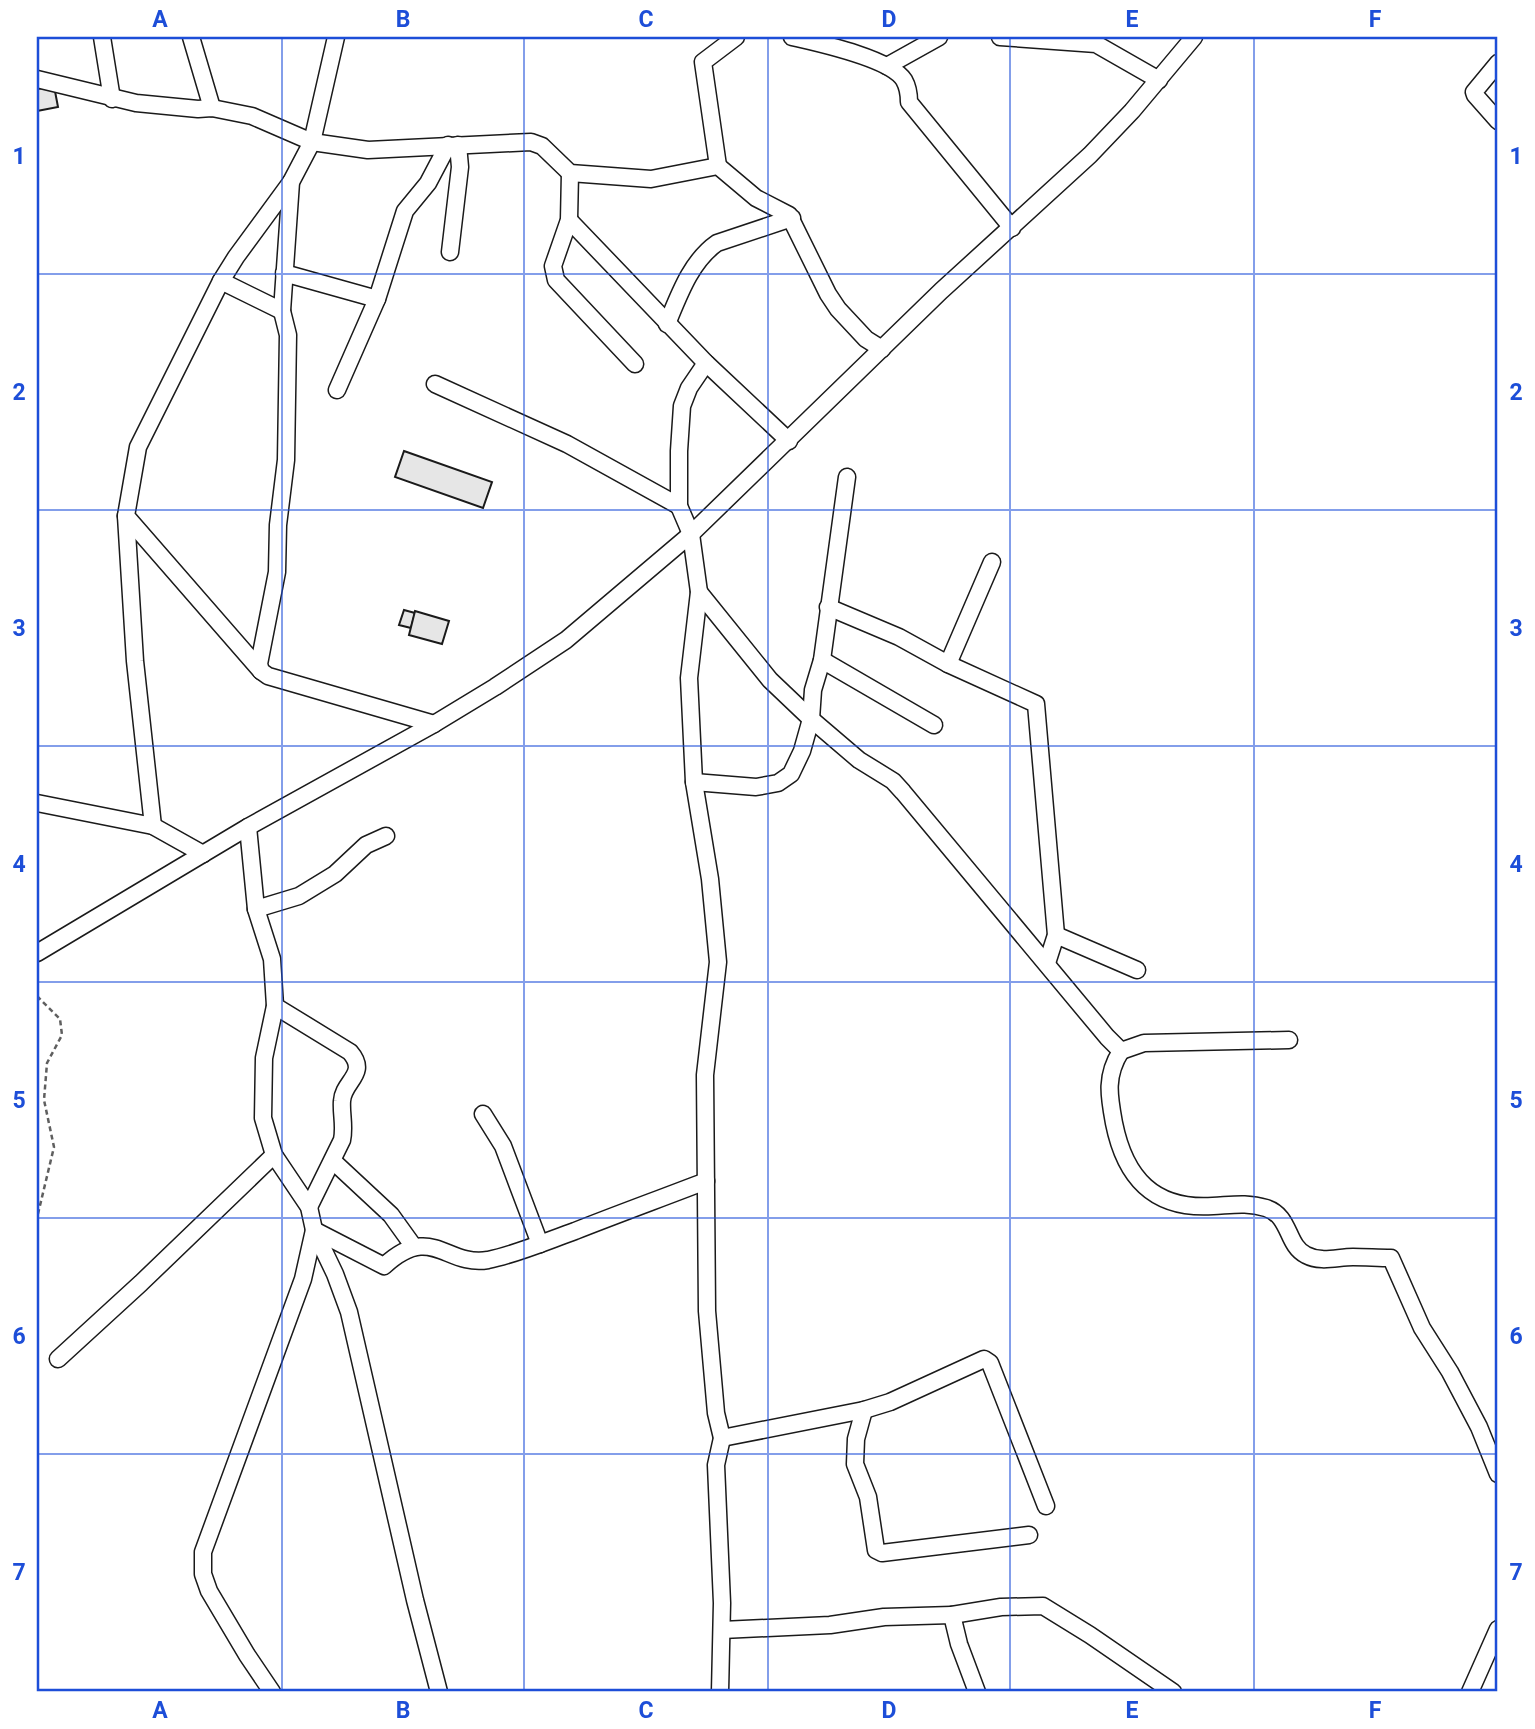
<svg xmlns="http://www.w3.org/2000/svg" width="1535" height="1729" font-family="Roboto,sans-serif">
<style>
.building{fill:#e6e6e6;stroke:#1a1a1a;stroke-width:2}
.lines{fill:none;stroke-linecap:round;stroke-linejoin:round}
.minor-casing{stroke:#1a1a1a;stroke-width:19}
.path{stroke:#5f5f5f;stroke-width:2.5;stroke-dasharray:5 3.5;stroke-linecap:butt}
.minor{stroke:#fff;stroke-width:16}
.grid{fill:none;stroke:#1d4ed8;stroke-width:2;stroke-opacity:0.55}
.neatline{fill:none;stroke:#1d4ed8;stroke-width:2.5}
.grid-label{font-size:23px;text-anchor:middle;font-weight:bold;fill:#1d4ed8}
</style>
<rect width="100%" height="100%" fill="#fff"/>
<!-- building -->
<g class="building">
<polygon points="54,86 58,107 37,111 37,89"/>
<polygon points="404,451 492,482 483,508 395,477"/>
<polygon points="404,610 415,613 411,628 399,625"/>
<polygon points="415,611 449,621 442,644 409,635"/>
</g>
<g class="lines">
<defs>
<g id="minor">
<polyline points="102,37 112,99"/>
<polyline points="191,37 212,108"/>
<polyline points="336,37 312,142 291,182 282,311 288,335 286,460 278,525 277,572 259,664 261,671 268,676 434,724"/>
<path d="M 792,37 C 818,43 890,58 904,80 C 908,87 909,94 909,102 L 1012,228"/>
<polyline points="1000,37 1096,44 1159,80"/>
<polyline points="1498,63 1474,92 1475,95 1498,121"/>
<polyline points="887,66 939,37"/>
<polyline points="37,79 136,103 198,109 212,108 252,116 312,142 368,150 531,142 542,146 570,173 651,179 718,166 756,198 789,215 828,294 838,309 866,339 882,349"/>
<polyline points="718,166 703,62 736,37"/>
<polyline points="570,173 569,220 553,266 556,280 635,364"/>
<polyline points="569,220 706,363 789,441"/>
<polyline points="450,252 460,167 458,145"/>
<polyline points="284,273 377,299"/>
<polyline points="221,281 282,311"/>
<path d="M 667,324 C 679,295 691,261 717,243 L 792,218"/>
<polyline points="706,363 689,388 682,406 679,451 679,506 691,534 699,592 689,678 694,782 710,879 718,962 705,1075 707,1311 716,1413 722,1438 716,1465 722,1603 720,1692"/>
<polyline points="435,384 567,444 679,506"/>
<polyline points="337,390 377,299 405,211 428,183 448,145"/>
<polyline points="126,516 135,661 153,826"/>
<polyline points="699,592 770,680 811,719 859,760 893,781 903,792 1107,1037 1121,1051 1144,1043 1289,1040"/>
<polyline points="828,607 899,637 948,664 1036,704 1056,935 1047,963"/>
<polyline points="822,660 934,725"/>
<polyline points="948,664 992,562"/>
<polyline points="261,671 126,516 138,447 221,281 236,257 291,182"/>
<polyline points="694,782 756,787 778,783 791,774 802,751 811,719 813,690 822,660 847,477"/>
<polyline points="37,803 153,826 203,854"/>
<polyline points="248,827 256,909 272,959 275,1006 264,1058 263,1118 274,1155 309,1207 314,1230 335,1274 349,1312 415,1600 439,1692"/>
<polyline points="256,909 299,896 335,874 366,845 386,836"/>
<polyline points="1056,935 1137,970"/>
<polyline points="37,953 248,827 434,724 495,687 566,640 691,534 941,291 1090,155 1132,111 1194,37"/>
<path d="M 275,1006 L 350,1052 C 369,1074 343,1081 342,1101 C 341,1114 345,1126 342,1140 L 309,1207"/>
<path d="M 1121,1051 C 1105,1076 1109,1096 1114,1123 C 1125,1178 1154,1210 1213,1206 C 1232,1205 1247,1202 1266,1208 C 1291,1216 1286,1245 1306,1255 C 1321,1263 1337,1257 1353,1257 C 1366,1257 1378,1258 1391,1258 L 1422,1328 L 1450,1372 L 1479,1427 L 1498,1474"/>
<polyline points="483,1114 503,1146 540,1244"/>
<polyline points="333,1161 391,1215 414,1247"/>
<polyline points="58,1359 141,1283 274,1155"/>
<polyline points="864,1410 856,1439 855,1464 868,1497 876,1550 882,1553 1029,1535"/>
<polyline points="722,1438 864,1410 890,1402 984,1359 990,1363 1046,1506"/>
<polyline points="952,1615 1001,1607 1043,1606 1090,1635 1173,1692"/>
<polyline points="722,1630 830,1625 884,1617 952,1615 959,1644 977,1692"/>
<path d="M 272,1692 L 247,1655 L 209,1591 L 203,1574 L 203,1552 L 303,1279 L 314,1230 L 384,1266 C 432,1222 445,1267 488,1260 C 517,1254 547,1241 575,1231 C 618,1214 662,1198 706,1181"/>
<polyline points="1470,1692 1498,1629"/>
</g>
</defs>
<!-- minor casing -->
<use href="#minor" class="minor-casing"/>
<!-- path -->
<polyline class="path" points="37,996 60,1019 62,1035 47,1063 44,1100 54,1147 37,1218"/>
<!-- minor -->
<use href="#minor" class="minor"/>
</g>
<!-- grid -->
<path class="grid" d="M 282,37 L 282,1692M 524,37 L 524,1692M 768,37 L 768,1692M 1010,37 L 1010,1692M 1254,37 L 1254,1692M 37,274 L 1498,274M 37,510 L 1498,510M 37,746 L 1498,746M 37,982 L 1498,982M 37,1218 L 1498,1218M 37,1454 L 1498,1454"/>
<!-- border -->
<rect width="1535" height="1729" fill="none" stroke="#ffffff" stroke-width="77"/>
<rect x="38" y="38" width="1458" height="1652" class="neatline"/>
<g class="grid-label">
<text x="160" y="27">A</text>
<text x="403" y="27">B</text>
<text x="646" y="27">C</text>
<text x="889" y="27">D</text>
<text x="1132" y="27">E</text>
<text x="1375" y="27">F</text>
<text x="19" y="164">1</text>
<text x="1516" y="164">1</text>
<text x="19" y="400">2</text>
<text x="1516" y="400">2</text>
<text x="19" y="636">3</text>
<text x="1516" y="636">3</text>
<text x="19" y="872">4</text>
<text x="1516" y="872">4</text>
<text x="19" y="1108">5</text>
<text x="1516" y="1108">5</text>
<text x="19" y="1344">6</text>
<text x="1516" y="1344">6</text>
<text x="19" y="1580">7</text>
<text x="1516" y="1580">7</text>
<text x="160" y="1718">A</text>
<text x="403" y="1718">B</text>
<text x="646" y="1718">C</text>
<text x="889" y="1718">D</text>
<text x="1132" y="1718">E</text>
<text x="1375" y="1718">F</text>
</g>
</svg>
